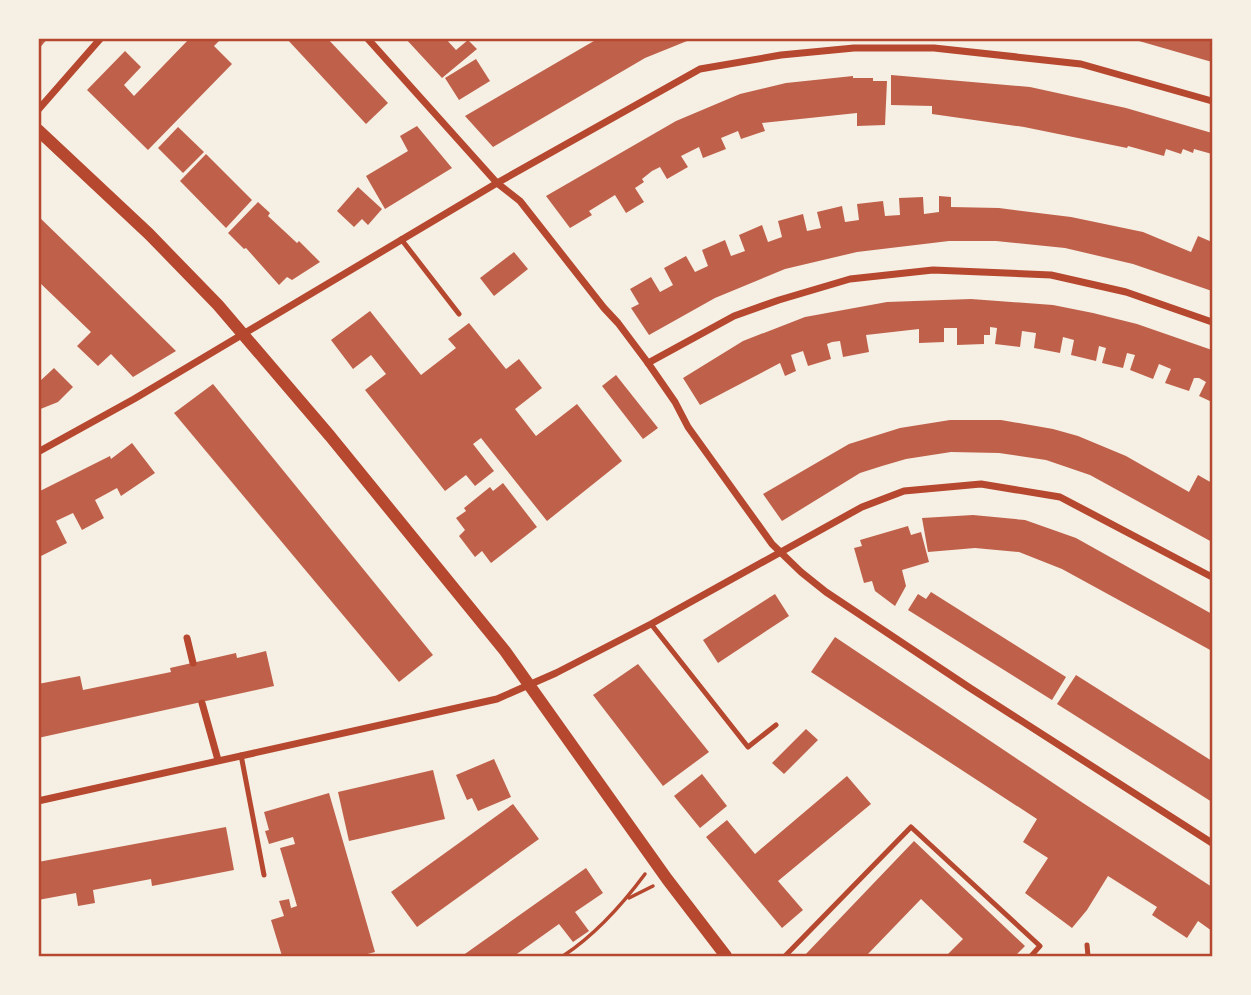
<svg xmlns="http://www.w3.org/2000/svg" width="1251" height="995" font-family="'Archivo Narrow',sans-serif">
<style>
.building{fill:#bf614a}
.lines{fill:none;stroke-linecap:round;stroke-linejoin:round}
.path{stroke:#b5482f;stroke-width:3.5}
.service{stroke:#b5482f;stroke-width:5}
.minor{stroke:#b5482f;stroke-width:7}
.tertiary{stroke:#b5482f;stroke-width:12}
.neatline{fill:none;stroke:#b5482f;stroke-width:2.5}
</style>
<rect width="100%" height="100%" fill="#f6efe4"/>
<!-- building -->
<g class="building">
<polygon points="38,38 48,38 38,50"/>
<polygon points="190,38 222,38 214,46 232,64 148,150 87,90 125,51 141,67 124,85 134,96"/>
<polygon points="286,38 327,38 388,103 366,124"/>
<polygon points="405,38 445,38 456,50 468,40 477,49 442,78"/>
<polygon points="599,38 692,39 645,58 493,147 465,116"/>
<polygon points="1212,38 1212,62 1132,39 1132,38"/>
<polygon points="476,59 490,81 459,100 445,78"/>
<polygon points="891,75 1030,87 1126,108 1212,133 1212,154 1194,149 1193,153 1183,149 1181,154 1166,149 1164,156 1128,146 1127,148 1024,127 932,114 932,106 891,105"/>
<polygon points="853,76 853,78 873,78 873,81 887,81 885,125 857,126 857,113 762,123 765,131 741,139 738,131 721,138 726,149 703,158 699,147 681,156 688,167 667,179 660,167 652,171 642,179 644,182 635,188 644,202 626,213 615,195 589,211 592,215 570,228 546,196 676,121 740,94 786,83"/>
<polygon points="417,126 452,168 385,209 366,176 408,151 400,136"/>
<polygon points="178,127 204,152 183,173 158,148"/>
<polygon points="206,154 252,200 226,228 180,181"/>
<polygon points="358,187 382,209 368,225 362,219 354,227 337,211"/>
<polygon points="939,196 951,197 951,207 999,208 1071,217 1143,232 1191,252 1198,236 1212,242 1212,291 1133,264 1065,248 996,241 949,241 857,252 785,269 715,298 649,335 631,308 639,304 630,289 651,277 660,292 673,285 664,268 686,256 695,272 708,266 702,250 725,240 731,256 745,251 739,235 762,225 768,242 782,237 778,221 803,214 807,231 821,228 817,212 842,206 845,222 859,220 857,204 883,201 885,216 900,215 899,198 923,197 924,214 939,212"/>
<polygon points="258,202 270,213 268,216 297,243 299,241 320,262 292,280 287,277 279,285 246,248 244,249 228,233"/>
<polygon points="38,216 100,276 176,351 133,377 111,354 98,366 77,346 91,332 38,281"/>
<polygon points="514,252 528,269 494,296 480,278"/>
<polygon points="971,299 1053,305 1093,313 1137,324 1212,350 1212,402 1199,396 1206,382 1199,378 1194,378 1189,391 1165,383 1171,369 1159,364 1153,379 1130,370 1135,355 1127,353 1123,368 1102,363 1106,348 1099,346 1096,361 1071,355 1074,340 1063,337 1060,353 1034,348 1036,333 1022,331 1020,347 995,344 997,328 990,327 990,335 984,335 984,344 957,345 957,328 944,328 944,342 919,343 919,329 866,335 869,352 843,357 840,341 832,342 827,344 831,359 808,366 803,351 791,355 796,371 785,376 780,363 700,405 683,378 743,341 805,317 887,302"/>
<polygon points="370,311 421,375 456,348 448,339 469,323 506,369 519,359 542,388 515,409 536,436 577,404 622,461 547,521 481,438 473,444 494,471 475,486 466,475 445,491 365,390 386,374 371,355 353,369 331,340"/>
<polygon points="54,368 73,387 58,402 38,410 38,383"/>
<polygon points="616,375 658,428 643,439 602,386"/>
<polygon points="213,384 433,655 399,682 174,413"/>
<polygon points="950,420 1001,420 1053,429 1078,436 1126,456 1189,492 1198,475 1212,483 1212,542 1090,475 1046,460 999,453 951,452 906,459 882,466 860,473 782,521 763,494 849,444 900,428"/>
<polygon points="132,443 155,473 121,496 117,488 95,500 104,518 82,530 73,513 56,521 67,543 41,556 38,551 38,492 110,456 111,459"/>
<polygon points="503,483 537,527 491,563 482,551 475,557 459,536 465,530 456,518 466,511 464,508 490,487 493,491"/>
<polygon points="973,515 1025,520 1076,538 1212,614 1212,651 1062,569 1019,552 975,548 928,552 922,518"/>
<polygon points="908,526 911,535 921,532 929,562 902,570 906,586 895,606 875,591 872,581 864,583 854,548 862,546 860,540"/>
<polygon points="931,592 1066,677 1052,700 908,610 918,594 926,599"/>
<polygon points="775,594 789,616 718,663 703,640"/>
<polygon points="835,637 1083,803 1212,887 1212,931 1198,921 1187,938 1152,915 1157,907 1108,876 1087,910 1072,928 1025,893 1048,858 1023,842 1037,819 811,672"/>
<polygon points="266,651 274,686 38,738 38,684 80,676 83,690 171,672 170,668 236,653 237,658"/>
<polygon points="638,664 709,752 663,786 593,695"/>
<polygon points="1076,675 1212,761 1212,802 1057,704"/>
<polygon points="806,729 818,740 784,774 772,763"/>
<polygon points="494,759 511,797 478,811 472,798 467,800 456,775"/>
<polygon points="433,770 445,819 349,841 338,792"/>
<polygon points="702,774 727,806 700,828 674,796"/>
<polygon points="847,776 871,804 778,881 803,910 782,928 706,837 727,820 755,854"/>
<polygon points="329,793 375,952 360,956 282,956 271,920 284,916 279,901 289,899 291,908 297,906 280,848 295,844 293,837 269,844 265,831 269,830 264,812"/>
<polygon points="513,804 539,839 417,927 391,892"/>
<polygon points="226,827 234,870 152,886 151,879 93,890 95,903 78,906 76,893 38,900 38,862"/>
<polygon points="914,841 1025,946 1015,956 946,956 963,939 921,899 866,956 804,956"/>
<polygon points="586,868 603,893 575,912 589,931 573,942 559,924 514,956 462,956"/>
</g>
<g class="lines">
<!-- path -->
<g class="path">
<polyline points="629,898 653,886"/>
<path d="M 563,956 C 595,935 622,905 645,874"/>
</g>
<!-- service -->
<g class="service">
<polyline points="401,239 459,314"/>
<polyline points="651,624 748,747 776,725"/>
<polyline points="241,755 264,875"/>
<polyline points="1087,945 1088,956"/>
<polyline points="785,956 911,827 1040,946 1031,956"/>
</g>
<!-- minor -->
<g class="minor">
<polyline points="367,38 497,183 520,201 604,308 618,323 648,363 675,402 688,427 772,544 801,572 826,592 970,688 1212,843"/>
<polyline points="38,110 101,38"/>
<polyline points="648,363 734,316 779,300 850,279 933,270 1051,275 1126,292 1212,322"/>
<polyline points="38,452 134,399 497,183 700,69 781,55 854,48 934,48 1081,64 1212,101"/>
<polyline points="187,638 193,663"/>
<polyline points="202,703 218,760"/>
<polyline points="38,801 497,699 556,673 651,624 862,507 904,491 981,484 1060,497 1212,577"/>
</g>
<!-- tertiary -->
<polyline class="tertiary" points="38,130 149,234 218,305 330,436 505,651 667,879 726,956"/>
</g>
<!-- border -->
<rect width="1251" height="995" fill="none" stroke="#f6efe4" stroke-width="80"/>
<rect x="40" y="40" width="1171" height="915" class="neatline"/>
</svg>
